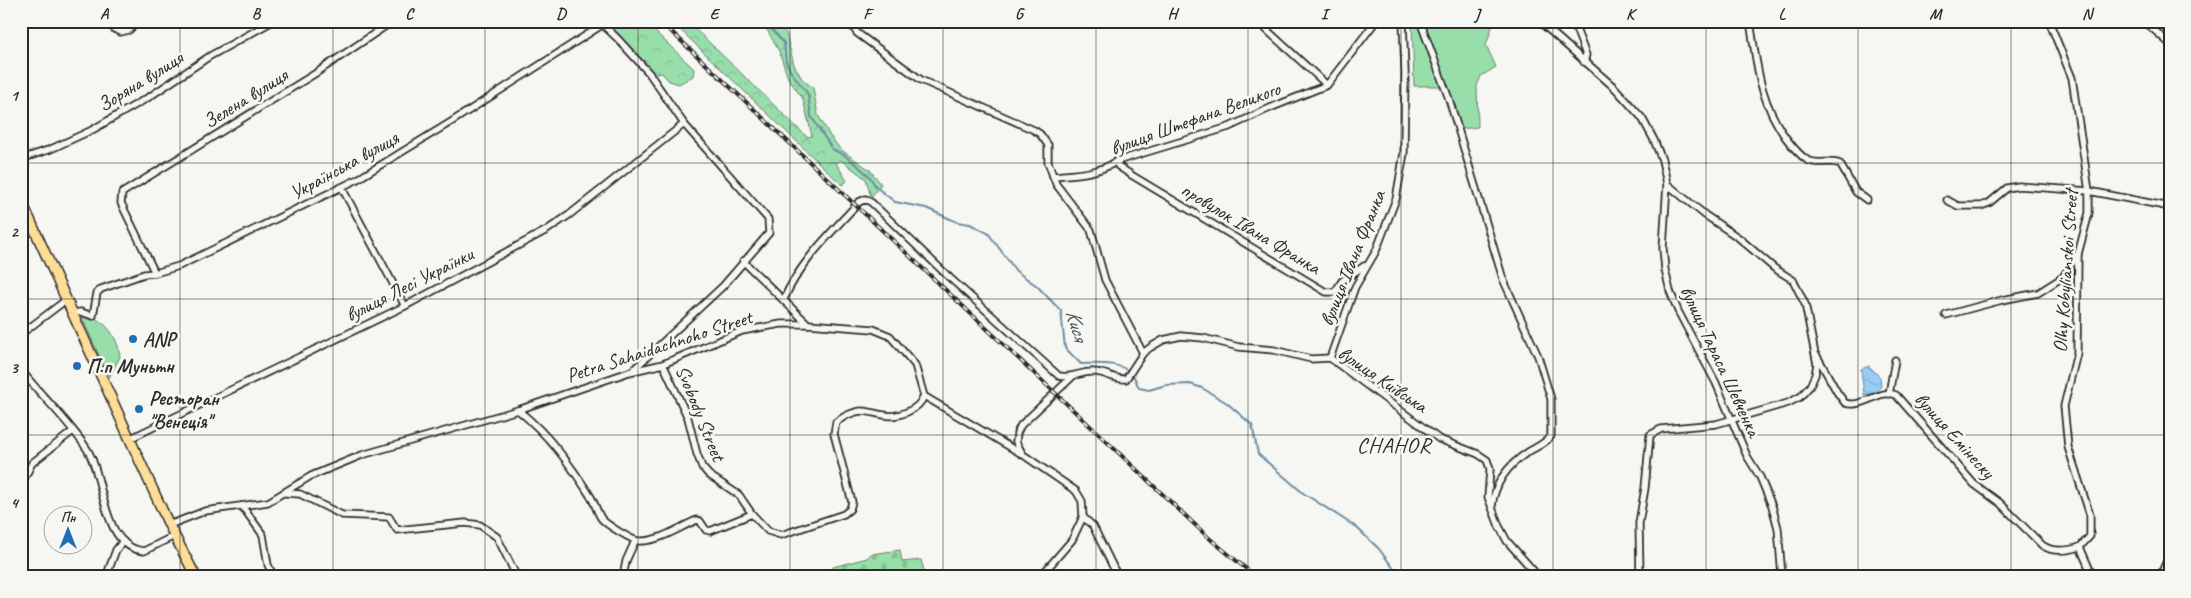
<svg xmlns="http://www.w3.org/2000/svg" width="2191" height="598" font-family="Caveat,sans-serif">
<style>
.green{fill:#98deab;stroke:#62846b}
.forest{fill:url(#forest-crowns);stroke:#62846b}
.cemetery{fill:url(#cemetery-stones);stroke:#62846b}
.water{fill:url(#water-waves);stroke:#6c8ca5}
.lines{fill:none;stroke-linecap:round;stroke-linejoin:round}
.stream{stroke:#6c8ca5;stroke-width:2}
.minor-casing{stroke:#2b2b2b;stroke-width:9}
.primary-casing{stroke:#2b2b2b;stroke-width:12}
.minor{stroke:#f6f6f2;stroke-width:5.5}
.primary{stroke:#fedd96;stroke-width:9}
.rail-casing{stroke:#2b2b2b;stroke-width:4}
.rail{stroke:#f6f6f2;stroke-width:2;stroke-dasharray:5.5;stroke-linecap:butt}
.grid{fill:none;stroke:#2b2b2b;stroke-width:1;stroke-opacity:0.55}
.poi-dot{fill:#1f6fb2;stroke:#f6f6f2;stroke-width:2}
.labels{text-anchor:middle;stroke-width:5;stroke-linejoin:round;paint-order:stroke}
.street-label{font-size:20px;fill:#2b2b2b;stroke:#f6f6f2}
.poi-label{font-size:20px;font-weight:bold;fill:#2b2b2b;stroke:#f6f6f2;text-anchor:start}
.water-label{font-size:21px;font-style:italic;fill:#46545e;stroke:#f6f6f2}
.quarter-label{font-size:22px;letter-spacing:1px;fill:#2b2b2b;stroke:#f6f6f2}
.neatline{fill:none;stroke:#2b2b2b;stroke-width:2}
.grid-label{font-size:16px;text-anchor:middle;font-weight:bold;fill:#2b2b2b}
</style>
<defs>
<pattern id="forest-crowns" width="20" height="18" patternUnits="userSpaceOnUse" patternTransform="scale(1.25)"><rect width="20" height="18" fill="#98deab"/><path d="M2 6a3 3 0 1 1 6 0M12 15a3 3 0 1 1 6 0" fill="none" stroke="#83bf93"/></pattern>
<pattern id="cemetery-stones" width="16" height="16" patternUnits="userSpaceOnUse" patternTransform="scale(1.25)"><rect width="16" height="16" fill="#98deab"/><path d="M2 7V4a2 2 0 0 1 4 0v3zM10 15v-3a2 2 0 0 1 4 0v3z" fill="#83bf93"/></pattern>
<pattern id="water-waves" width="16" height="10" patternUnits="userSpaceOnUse" patternTransform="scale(1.25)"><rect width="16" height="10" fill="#98cdf6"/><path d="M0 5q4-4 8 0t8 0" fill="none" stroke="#83b0d3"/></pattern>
</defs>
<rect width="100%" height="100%" fill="#f6f6f2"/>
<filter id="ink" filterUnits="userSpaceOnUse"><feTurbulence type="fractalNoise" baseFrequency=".02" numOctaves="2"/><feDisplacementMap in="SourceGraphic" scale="10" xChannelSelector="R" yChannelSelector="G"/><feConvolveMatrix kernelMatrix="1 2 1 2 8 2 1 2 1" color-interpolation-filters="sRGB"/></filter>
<g filter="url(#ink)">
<!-- green -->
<g class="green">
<polygon points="1412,21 1494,21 1486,45 1496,67 1481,76 1477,86 1478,127 1461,129 1449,90 1440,86 1414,86"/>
<path d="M 82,317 C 103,314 119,338 120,357 L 109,378 Z"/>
</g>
<!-- forest -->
<g class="forest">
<polygon points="606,21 644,21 694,69 693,76 679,84 669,81 662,73 653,74"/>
<polygon points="671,21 687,21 807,137 812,136 803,99 788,78 779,51 766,28 760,21 776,21 786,33 794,65 802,79 813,88 818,115 830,136 840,149 870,170 881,184 871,197 866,179 841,160 836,163 847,181 842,185"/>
</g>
<!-- cemetery -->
<polygon class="cemetery" points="900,550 902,562 921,560 926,577 833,577 833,567 867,558 871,554"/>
<!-- water -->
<polygon class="water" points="1869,366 1880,377 1881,386 1877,392 1864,395 1861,369"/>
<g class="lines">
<!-- stream -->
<path class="stream" d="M 764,21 L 784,43 L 786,62 L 791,72 L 808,94 L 811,116 L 832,149 L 844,155 L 857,165 L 870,177 L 876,187 L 895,202 L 926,208 L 957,222 L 970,224 L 988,233 L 1016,271 L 1037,286 L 1061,311 L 1065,348 L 1081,364 C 1096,364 1120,361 1132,374 C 1135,377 1137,384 1139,388 L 1149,390 L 1166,385 L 1190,384 L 1202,388 L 1227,403 L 1252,425 L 1258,454 L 1303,493 L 1356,527 L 1379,549 L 1400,577"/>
<defs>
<g id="minor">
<polyline points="108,21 114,29 121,32 129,30 139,21"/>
<polyline points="393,21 316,73 122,193 121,203 155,273 179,266 356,180 451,122 602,25"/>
<polyline points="599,21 617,38 649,73 684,124 768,219 769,233 723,286 633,370"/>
<polyline points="849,21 857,33 921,80 1034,130 1040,134 1048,145 1048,162 1056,184 1091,230 1105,280 1143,353"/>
<polyline points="1257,21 1327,85"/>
<path d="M 1420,21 L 1449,99 L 1503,279 L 1538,356 L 1551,399 L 1551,436 C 1545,444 1536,447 1528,452 C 1508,465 1495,482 1492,506"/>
<polyline points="1539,21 1615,88 1642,118 1654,140 1662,160 1667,184 1663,248 1665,270 1670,291 1678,311 1716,383 1747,456 1760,477 1772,506 1778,528 1782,577"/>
<polyline points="1573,21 1586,55 1584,62"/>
<path d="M 1750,21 C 1757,64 1759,101 1786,138 C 1792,146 1798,154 1807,160 C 1818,166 1830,159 1840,164 L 1856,192 L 1867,200"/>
<polyline points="2049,21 2072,78 2089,191 2089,213 2078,254 2077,353 2064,406 2068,447 2090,515 2090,536 2080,547 2093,577"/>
<polyline points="2144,21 2170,44"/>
<polyline points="21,159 51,149 92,130 149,97 210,56 273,21"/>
<polyline points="1117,161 1118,166 1133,176 1326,292 1335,292 1342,281 1364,266"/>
<path d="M 1053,176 C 1075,174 1098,174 1117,161 L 1229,127 L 1270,108 L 1327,85 L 1376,21"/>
<polyline points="342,188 405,306"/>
<polyline points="1947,200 1958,206 1981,206 1989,203 2007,188 2019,186 2089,191 2170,207"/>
<polyline points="743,261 808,324"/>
<path d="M 784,299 C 800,262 832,232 859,202 L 866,199 L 872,203 L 950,278 L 1059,376 C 1072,379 1082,371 1094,372 C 1105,372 1115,380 1126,379 L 1143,353 L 1151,347 L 1163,340 L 1181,336 L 1203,338 L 1239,347 L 1274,350 L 1311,359 L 1330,358 L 1439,439 L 1478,454 L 1487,460 L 1490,469 L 1488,497 L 1499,526 L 1507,541 L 1539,577"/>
<polyline points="72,313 81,312 93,316 97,293 101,289 144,274 155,273"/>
<polyline points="1946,315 2002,300 2038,293 2063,277 2078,254"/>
<polyline points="21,334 66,300"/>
<path d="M 1817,356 L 1837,392 L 1845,403 C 1862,409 1880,388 1896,395 L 1974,484 L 2000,503 L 2042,545 C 2053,553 2067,551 2080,547"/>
<polyline points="1330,358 1355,287 1376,251 1396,199 1404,153 1405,72 1403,21"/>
<polyline points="663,364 688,418 697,454 702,467 709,475 739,495 752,514"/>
<path d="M 21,370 C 42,397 69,421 87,449 C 105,477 101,547 144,551 L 174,536"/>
<polyline points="1889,394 1895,360"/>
<path d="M 518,410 C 549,435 570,464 591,497 C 595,504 597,512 601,518 C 605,524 633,541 639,541 C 659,542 679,527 697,520 L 700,521 L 706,530 L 710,531 L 752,514 L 768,531 L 781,535 L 844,514 L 850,509 L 852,502 L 834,434 L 836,422 C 843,417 852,412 861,411 C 869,411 876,414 884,415 C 898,418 919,410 924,396"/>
<polyline points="129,439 405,306 547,230 569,215 684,124"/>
<polyline points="1022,453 1016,442 1017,433 1021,425 1072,377"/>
<polyline points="21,485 32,463 73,431"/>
<polyline points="285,493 300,494 342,515 389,517 397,530 465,523 480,525 497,537 517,577"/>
<polyline points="242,506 263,535 268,565 274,577"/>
<polyline points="1083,517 1093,526 1118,577"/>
<polyline points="169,525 205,511 268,502 311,476 362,455 518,410 629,372 663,364 742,331 781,324 808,324 873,329 890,336 915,365 924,396 1025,456 1076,491 1082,501 1083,517 1072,540 1040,577"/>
<polyline points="106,577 116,550 123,541"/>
<polyline points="623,577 626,561 635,541"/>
<polyline points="1640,577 1639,523 1645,488 1650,435 1661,429 1716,424 1788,403 1800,397 1810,386 1815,375 1817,364 1805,304 1793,280 1774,268 1739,238 1705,215 1667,184"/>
<polyline points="2160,577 2170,553"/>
</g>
<polyline id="primary" points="21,200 169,525 196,577"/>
</defs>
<!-- minor casing -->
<use href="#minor" class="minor-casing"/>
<!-- primary casing -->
<use href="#primary" class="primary-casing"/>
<!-- minor -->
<use href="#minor" class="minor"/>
<!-- primary -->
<use href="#primary" class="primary"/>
<defs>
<polyline id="rail" points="660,21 1209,538 1256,577"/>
</defs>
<!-- rail casing -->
<use href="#rail" class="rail-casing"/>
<!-- rail -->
<use href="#rail" class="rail"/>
</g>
</g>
<!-- grid -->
<path class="grid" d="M 180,21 L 180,577M 333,21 L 333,577M 485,21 L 485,577M 638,21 L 638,577M 790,21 L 790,577M 943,21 L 943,577M 1096,21 L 1096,577M 1248,21 L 1248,577M 1401,21 L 1401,577M 1553,21 L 1553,577M 1706,21 L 1706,577M 1858,21 L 1858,577M 2011,21 L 2011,577M 21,163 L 2170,163M 21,299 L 2170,299M 21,435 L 2170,435"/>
<!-- markers -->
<g class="poi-dot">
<circle cx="133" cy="339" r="5"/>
<circle cx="77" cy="366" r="5"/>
<circle cx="139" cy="409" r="5"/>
</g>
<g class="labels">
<!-- street labels -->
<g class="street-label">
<text transform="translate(140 81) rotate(-32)" y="7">Зоряна вулиця</text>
<text transform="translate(245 98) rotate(-32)" y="7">Зелена вулиця</text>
<text transform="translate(1195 118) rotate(-20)" y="7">вулиця Штефана Великого</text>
<text transform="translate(344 165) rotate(-29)" y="7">Українська вулиця</text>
<text transform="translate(1251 228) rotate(31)" y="7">провулок Івана Франка</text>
<text transform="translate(1352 258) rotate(-68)" y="7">вулиця Івана Франка</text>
<text transform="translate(2065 271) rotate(-86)" y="7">Olhy Kobylianskoi Street</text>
<text transform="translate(409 284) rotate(-27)" y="7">вулиця Лесі Українки</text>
<text transform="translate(659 346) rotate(-18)" y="7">Petra Sahaidachnoho Street</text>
<text transform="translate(1721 361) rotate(65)" y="7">вулиця Тараса Шевченка</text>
<text transform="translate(1383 379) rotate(34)" y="7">вулиця Київська</text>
<text transform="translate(701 413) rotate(68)" y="7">Svobody Street</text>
<text transform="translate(1955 435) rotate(48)" y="7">вулиця Емінеску</text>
</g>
<!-- poi labels -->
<g class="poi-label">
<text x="143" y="346">ANP</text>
<text x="87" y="373">П.п Муньтн</text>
<text x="149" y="405">Ресторан<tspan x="149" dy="23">"Венеція"</tspan></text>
</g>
<!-- water labels -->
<g class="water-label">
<text transform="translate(1077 325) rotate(74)" y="7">Кися</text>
</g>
<!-- quarter labels -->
<g class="quarter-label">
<text x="1394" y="452">CHAHOR</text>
</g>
</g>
<!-- margin -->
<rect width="2191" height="598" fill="none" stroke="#f6f6f2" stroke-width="55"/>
<!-- north arrow -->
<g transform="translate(68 530)"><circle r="24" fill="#f6f6f2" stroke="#a5a5a2"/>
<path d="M0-4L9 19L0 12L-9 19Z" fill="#1f6fb2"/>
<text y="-8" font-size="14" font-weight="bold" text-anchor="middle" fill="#2b2b2b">Пн</text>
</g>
<rect x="28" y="28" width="2136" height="542" class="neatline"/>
<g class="grid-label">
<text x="104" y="19">A</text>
<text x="256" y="19">B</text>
<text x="409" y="19">C</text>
<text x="561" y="19">D</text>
<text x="714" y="19">E</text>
<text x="867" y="19">F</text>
<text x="1019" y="19">G</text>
<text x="1172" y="19">H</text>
<text x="1324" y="19">I</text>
<text x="1477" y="19">J</text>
<text x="1630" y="19">K</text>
<text x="1782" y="19">L</text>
<text x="1935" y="19">M</text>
<text x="2087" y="19">N</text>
<text x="14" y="101">1</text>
<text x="14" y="237">2</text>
<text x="14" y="373">3</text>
<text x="14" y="508">4</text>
</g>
</svg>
